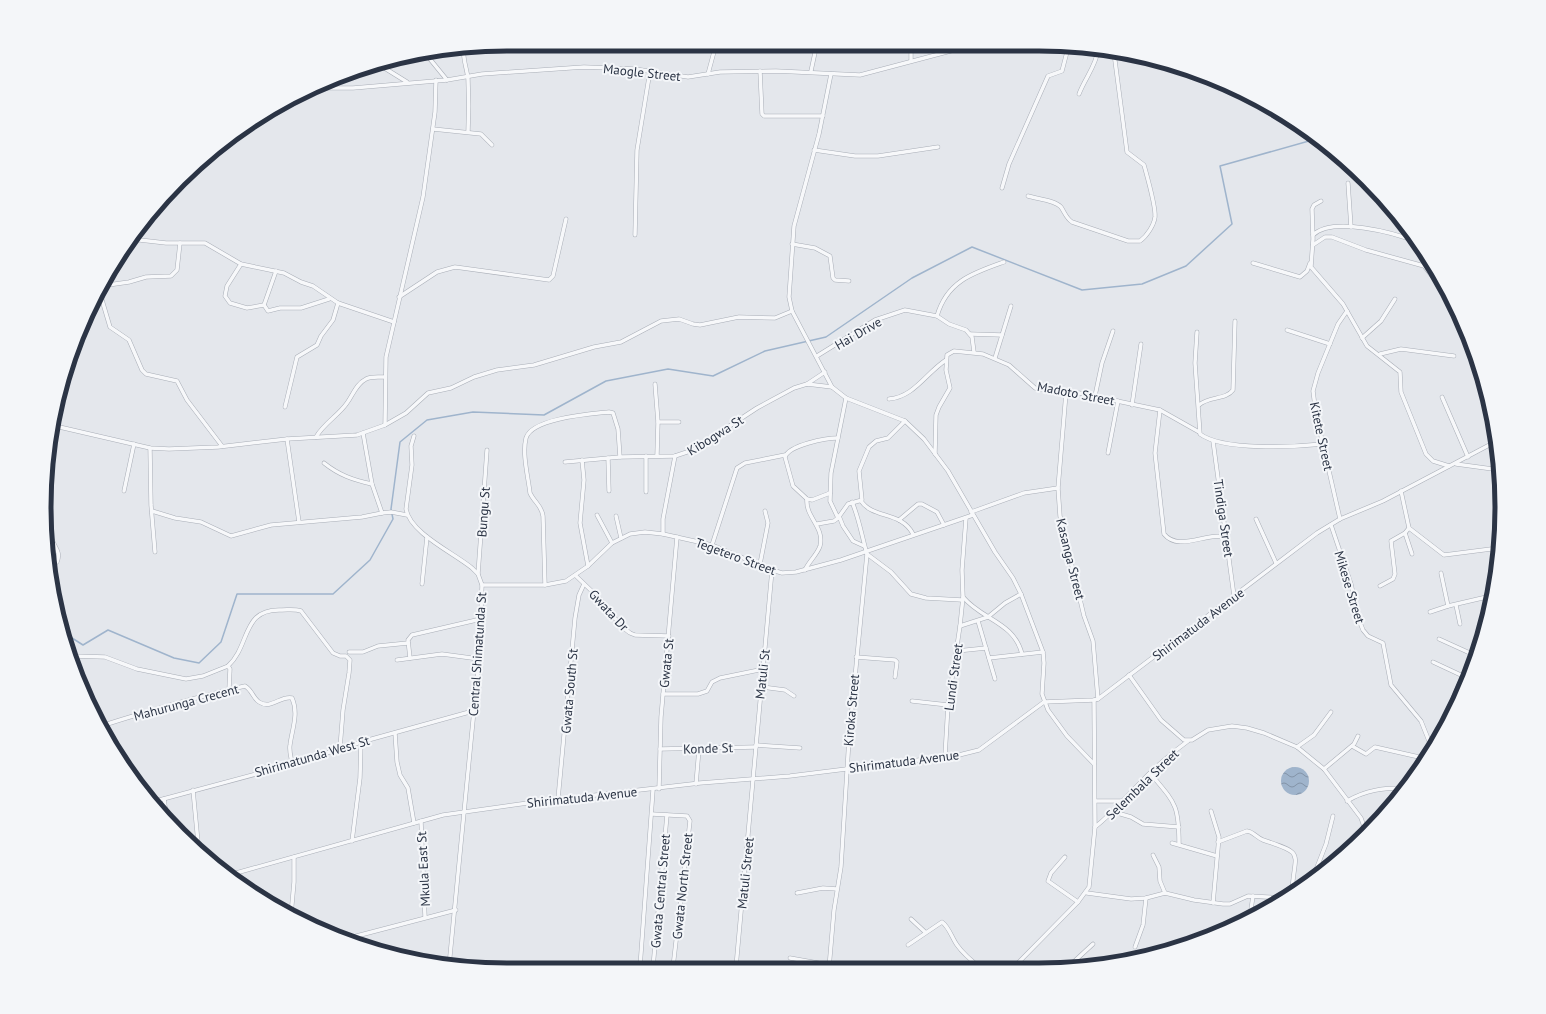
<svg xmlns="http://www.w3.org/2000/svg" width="1546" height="1014" font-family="'PT Sans',sans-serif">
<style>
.water{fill:url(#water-waves)}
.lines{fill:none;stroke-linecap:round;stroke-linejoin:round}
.stream{stroke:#9fb4cc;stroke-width:1.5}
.minor-casing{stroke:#a9aeb7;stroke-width:4.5}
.minor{stroke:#f7f8fa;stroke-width:3.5}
.labels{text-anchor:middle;stroke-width:4;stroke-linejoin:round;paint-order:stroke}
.street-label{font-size:13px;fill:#2b3445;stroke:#f4f6f9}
.rim{fill:none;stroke:#2b3445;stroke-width:5}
</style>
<defs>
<pattern id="water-waves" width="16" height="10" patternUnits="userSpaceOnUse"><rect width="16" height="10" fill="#9fb4cc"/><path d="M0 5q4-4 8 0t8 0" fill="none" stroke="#8293a7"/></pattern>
</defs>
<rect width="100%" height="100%" fill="#e4e7ec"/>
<!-- water -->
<circle class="water" cx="1295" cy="781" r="14"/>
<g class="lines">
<!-- stream -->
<polyline class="stream" points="61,631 83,645 108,630 174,658 199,663 221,642 237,594 333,594 370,560 393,519 391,509 400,442 427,420 473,412 544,415 606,381 668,369 713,376 765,351 826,337 912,278 972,247 1082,290 1142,284 1186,266 1232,224 1220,166 1316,139"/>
<defs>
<g id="minor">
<path d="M 464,48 C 462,58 467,68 468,79 C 469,97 469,114 468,132"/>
<polyline points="911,48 911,61"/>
<polyline points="1091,48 1119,53"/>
<polyline points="425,53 447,80"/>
<polyline points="378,64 407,82"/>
<polyline points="760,71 762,114 764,116 823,116"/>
<polyline points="811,71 816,48"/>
<polyline points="708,74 715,48"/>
<polyline points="831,74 819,134 794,226 789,297 792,311 832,387 846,398 905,421 924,439 948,471 995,552 1013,578 1021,594 1043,652 1044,663 1042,694 1048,710 1067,736 1094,764"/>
<polyline points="318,88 353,88 447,80 482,74 584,67 635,69 688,77 720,72 776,71 860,75 962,48"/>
<path d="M 1079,94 C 1085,78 1096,66 1098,50"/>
<polyline points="433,129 481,134 492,145"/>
<polyline points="814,150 855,156 878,156 938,147"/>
<polyline points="1348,183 1351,227"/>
<polyline points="1002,188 1009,164 1048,76 1062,71 1068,48"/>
<path d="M 1028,196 C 1037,199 1055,200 1061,207 C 1065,213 1066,218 1072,222 L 1128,241 L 1140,241 C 1147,236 1154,225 1155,217 C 1156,207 1147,176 1144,165 L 1127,152 L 1114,53"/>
<polyline points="1321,201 1314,205 1312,209 1313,239 1311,267 1343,304 1367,346 1400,372 1401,392 1426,454 1433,461 1449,466"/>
<polyline points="635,235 637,150 650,71"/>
<path d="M 1313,235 C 1333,216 1395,233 1417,242"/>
<polyline points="131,239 166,243 205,243 241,264 284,273 301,282 313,286 338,303 394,322"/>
<polyline points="792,244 815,248 830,256 833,278 835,280 849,281"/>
<polyline points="1313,245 1325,237 1332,237 1366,250 1424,266 1432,276 1440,280"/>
<polyline points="1253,263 1300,277 1307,271 1310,263"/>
<polyline points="241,264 227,286 225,296 230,303 247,308 264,305 276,271"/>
<polyline points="101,286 129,282 146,277 171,276 177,270 180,243"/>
<polyline points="98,294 102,300 110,327 129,340 142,370 146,374 177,381 187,400 222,446"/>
<polyline points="399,297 437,272 455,267 549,280 553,276 566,219"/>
<polyline points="264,305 268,311 280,308 301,308 329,299"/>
<path d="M 937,316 C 947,281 973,273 1004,262"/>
<polyline points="1287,330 1330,344"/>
<path d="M 1197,332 L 1195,363 L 1200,434 C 1223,451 1294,447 1323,444"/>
<polyline points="970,334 1002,335"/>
<polyline points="1362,338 1381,321 1395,299"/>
<polyline points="1380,354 1401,349 1454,356"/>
<polyline points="817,356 875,320 905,310 937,316 949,324 966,330 972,337 974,352"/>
<polyline points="995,358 1011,306"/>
<polyline points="655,384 658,422 657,455"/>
<polyline points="807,384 825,372"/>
<polyline points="1066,393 1058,488 1060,516 1084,616 1093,641 1098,699"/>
<polyline points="1095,396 1102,363 1113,331"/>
<polyline points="1442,397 1468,457"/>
<path d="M 889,399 C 914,397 926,373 946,360"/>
<polyline points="1132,405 1141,344"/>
<path d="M 1199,405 C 1209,396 1226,400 1233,390 L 1235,321"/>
<polyline points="285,407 297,357 317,345 321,336 333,320 338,303"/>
<path d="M 1160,410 L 1155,453 L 1164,534 C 1179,553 1210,530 1227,538"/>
<polyline points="658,422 679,422"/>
<polyline points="385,425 386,357 423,197 435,112 436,80"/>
<polyline points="55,426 150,448 169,449 218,447 287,439 357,435 385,425 406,413 428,393 451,388 474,377 497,370 534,365 594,347 621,342 661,321 679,319 693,324 700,325 739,317 775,318 792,311"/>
<polyline points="363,433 372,484 382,513"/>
<path d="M 414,436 L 411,446 L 412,465 L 406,509 C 410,533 454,553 472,568 L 478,574 L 482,585 L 479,659 L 449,966"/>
<path d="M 316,437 C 324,423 338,416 347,403 C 353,395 356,384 366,379 C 371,376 378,377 384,377"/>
<polyline points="287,439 299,522"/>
<polyline points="1213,441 1234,596"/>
<polyline points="150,448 151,505 155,552"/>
<polyline points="1108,453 1118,401"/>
<polyline points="935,454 936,415 939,407 950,388 946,370 947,355 954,351 983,354 1009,365 1035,388 1055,392 1079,393 1160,410 1199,432"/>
<polyline points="608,458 609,491"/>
<polyline points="582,460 584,480 580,523 588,566"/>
<polyline points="565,462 620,457 675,456 693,450 757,408 794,388 807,384 832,387"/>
<path d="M 324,463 C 339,475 353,480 372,484"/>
<polyline points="1456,464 1500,470"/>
<polyline points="124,491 134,444"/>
<polyline points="646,492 646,456"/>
<path d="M 830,493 L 812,500 L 807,499 L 793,486 L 785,457 C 789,445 826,438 838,438"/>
<path d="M 46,498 C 54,513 49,520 51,535 C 52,546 62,550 57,562 L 48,565"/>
<path d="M 861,501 C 873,519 901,511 913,534"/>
<polyline points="152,511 175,518 201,522 231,536 271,525 362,517 382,513 391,512 407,515"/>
<polyline points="971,512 1024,493 1058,488"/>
<polyline points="597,515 612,543"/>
<polyline points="616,516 621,538"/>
<polyline points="839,516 843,526 853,541 864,546"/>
<polyline points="838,518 830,501 831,473 846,398"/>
<path d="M 966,518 L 962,570 L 963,597 C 982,620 1014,622 1022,654"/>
<polyline points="1256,519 1276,563"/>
<polyline points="1340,519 1316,414 1313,391 1318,373 1338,324 1347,311"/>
<polyline points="899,520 918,504 922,504 937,512 944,525"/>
<polyline points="817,524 834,521 838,518 848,504 862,500 859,471 869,447 876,441 888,438 905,421"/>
<polyline points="1331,525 1351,584 1359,620 1363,630 1368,636 1383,643 1391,685 1421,721 1431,746"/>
<polyline points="1409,528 1444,555 1499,548"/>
<polyline points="1405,533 1412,554"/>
<polyline points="663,534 663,519 675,456"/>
<polyline points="712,545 737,468 745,463 785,455"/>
<polyline points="867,554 891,572 911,594 926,598 962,600"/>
<polyline points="760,564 768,523 765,511"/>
<path d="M 805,570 C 809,561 817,555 820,546 C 825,527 805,517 807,499"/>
<polyline points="1441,573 1448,606 1491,596"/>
<polyline points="478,574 487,450"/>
<polyline points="576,576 600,599 621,626 630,633 635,635 669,636"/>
<polyline points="422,584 427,537"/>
<polyline points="482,585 545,585 566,581 588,566 612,543 630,534 645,532 663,534 712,545 772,570 782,573 796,572 841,560 973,515"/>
<path d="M 545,585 L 543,516 C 542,506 534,502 530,493 C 528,476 522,454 526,438 C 532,418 591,414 609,412 L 613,413 L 618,429 L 620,457"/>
<polyline points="1380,586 1393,579 1395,574 1391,541 1405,533 1409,528 1401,491"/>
<polyline points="1456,605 1460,624"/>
<polyline points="1430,612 1448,606"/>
<polyline points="978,621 995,679"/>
<polyline points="960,626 988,617 1005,603 1021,594"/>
<polyline points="1439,639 1472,654"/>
<polyline points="957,651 986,648"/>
<polyline points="349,652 363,652 378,646 408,643"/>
<polyline points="72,656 105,657 137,669 186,679 203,676 228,666 230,669 229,689"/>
<polyline points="856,657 895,660 897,662 895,677"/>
<polyline points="410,658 408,640 412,635 481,619"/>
<polyline points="989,658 1043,652"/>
<polyline points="397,660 442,654 479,659"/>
<polyline points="1433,662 1463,676"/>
<path d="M 228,666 C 251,645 241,608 282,610 C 289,610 295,609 301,611 L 333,653 L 340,656 L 346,656 L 350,660 L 349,673 L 343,710 L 340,748"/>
<polyline points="1129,675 1161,720 1184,740 1192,740 1208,730 1232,726 1247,728 1264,733 1297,747 1324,769 1361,818 1366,832"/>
<polyline points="762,687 785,690 794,696"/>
<polyline points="663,694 698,694 707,691 712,682 720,678 764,669"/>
<polyline points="912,701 948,705"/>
<path d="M 101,726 C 148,711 196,697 245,686 C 252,690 253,698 259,702 C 271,710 281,695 292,698 C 299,714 292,729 290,745 C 289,751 291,757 292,763"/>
<polyline points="395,733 397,762 400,775 408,788 414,823"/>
<polyline points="756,745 800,748"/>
<polyline points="1352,746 1366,754 1375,747 1419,757 1427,757"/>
<polyline points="1297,747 1314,735 1331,712"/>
<polyline points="660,749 756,747"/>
<polyline points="945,756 948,705 960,626 963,597"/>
<polyline points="1427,756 1484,629"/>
<polyline points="1324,769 1354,744 1358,736"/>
<path d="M 1150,773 C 1175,803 1179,804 1179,844"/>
<polyline points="696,784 699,749"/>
<polyline points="659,789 661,717 677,537"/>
<polyline points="193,790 199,853"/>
<polyline points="1398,797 1404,788"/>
<polyline points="164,799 167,820"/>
<polyline points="558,799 575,618 579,595 584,584"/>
<polyline points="1096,801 1123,801"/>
<path d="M 1347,801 C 1366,790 1383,788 1404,788"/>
<polyline points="152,802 286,766 361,742 473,711"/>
<polyline points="1211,811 1219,837 1213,903"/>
<polyline points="1114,812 1131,817 1143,824 1179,827"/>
<polyline points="652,814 687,816 690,821 673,967"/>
<polyline points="421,821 425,917"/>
<path d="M 1095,827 C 1111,815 1123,800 1137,786 C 1153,769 1170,754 1188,741"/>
<polyline points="352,841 360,778 361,742"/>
<path d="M 1218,842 L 1247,831 C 1254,832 1257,838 1263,840 C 1307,854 1294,852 1292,892"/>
<polyline points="1172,843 1217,856"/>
<polyline points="1153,855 1159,867 1160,881 1165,893"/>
<polyline points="1065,857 1051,873 1048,881 1078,902"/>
<polyline points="229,875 443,815 535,802 700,783 790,776 959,755 979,750 1044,702 1094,700 1098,699 1317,533 1340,519 1383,501 1495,442"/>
<polyline points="1312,880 1326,844 1333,816"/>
<polyline points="797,893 823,888 837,889"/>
<polyline points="1087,893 1131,899 1146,898 1165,893 1194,900 1223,904 1230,904 1248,896 1283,898"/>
<polyline points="291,915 294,882 294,857"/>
<polyline points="1250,916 1253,896"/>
<polyline points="911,919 925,932"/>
<polyline points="345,939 456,910"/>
<path d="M 908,945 L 942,922 C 949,927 952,938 957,945 C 964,955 973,962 982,969"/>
<polyline points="1135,947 1143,925 1146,898"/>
<polyline points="790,958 829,965"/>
<polyline points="640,967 653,790"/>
<polyline points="653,967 667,815"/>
<polyline points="736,967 772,570"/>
<path d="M 829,968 L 834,910 L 841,867 L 849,739 L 867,554 C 862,537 859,518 852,502"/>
<polyline points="1012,969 1078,902 1089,887 1095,827 1094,700"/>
<polyline points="1066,969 1093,944"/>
</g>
</defs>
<!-- minor casing -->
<use href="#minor" class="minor-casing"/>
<!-- minor -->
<use href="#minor" class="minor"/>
</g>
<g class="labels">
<!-- street labels -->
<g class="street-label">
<text transform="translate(642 72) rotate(6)" y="5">Maogle Street</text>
<text transform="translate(858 333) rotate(-30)" y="5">Hai Drive</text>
<text transform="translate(1076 393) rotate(11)" y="5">Madoto Street</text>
<text transform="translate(715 435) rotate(-32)" y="5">Kibogwa St</text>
<text transform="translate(1322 436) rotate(78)" y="5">Kitete Street</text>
<text transform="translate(483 512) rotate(-86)" y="5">Bungu St</text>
<text transform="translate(1224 518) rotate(82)" y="5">Tindiga Street</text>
<text transform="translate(736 556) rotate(20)" y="5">Tegetero Street</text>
<text transform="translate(1071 559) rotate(76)" y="5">Kasanga Street</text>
<text transform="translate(1350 587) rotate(73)" y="5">Mikese Street</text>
<text transform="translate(609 610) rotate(47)" y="5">Gwata Dr</text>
<text transform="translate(1198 624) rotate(-37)" y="5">Shirimatuda Avenue</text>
<text transform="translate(477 654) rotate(-86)" y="5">Central Shimatunda St</text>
<text transform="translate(666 663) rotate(-84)" y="5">Gwata St</text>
<text transform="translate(762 674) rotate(-84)" y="5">Matuli St</text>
<text transform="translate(953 677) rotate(-82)" y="5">Lundi Street</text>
<text transform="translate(569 691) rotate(-85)" y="5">Gwata South St</text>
<text transform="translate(186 702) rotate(-15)" y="5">Mahurunga Crecent</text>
<text transform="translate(851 710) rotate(-85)" y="5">Kiroka Street</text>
<text transform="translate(708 748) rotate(-2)" y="5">Konde St</text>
<text transform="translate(312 756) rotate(-16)" y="5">Shirimatunda West St</text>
<text transform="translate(904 761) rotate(-7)" y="5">Shirimatuda Avenue</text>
<text transform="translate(1142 784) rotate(-44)" y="5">Selembala Street</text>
<text transform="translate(582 797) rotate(-6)" y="5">Shirimatuda Avenue</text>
<text transform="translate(423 869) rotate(-93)" y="5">Mkula East St</text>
<text transform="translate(745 873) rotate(-84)" y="5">Matuli Street</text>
<text transform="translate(682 886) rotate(-84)" y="5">Gwata North Street</text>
<text transform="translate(660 891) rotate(-85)" y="5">Gwata Central Street</text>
</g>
</g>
<!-- crop -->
<path d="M0 0H1546V1014H0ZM507 51H1039A456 456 0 0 1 1495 507V507A456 456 0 0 1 1039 963H507A456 456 0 0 1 51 507V507A456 456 0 0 1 507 51Z" fill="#f4f6f9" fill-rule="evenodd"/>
<path class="rim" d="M507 51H1039A456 456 0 0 1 1495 507V507A456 456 0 0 1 1039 963H507A456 456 0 0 1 51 507V507A456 456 0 0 1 507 51Z"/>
</svg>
